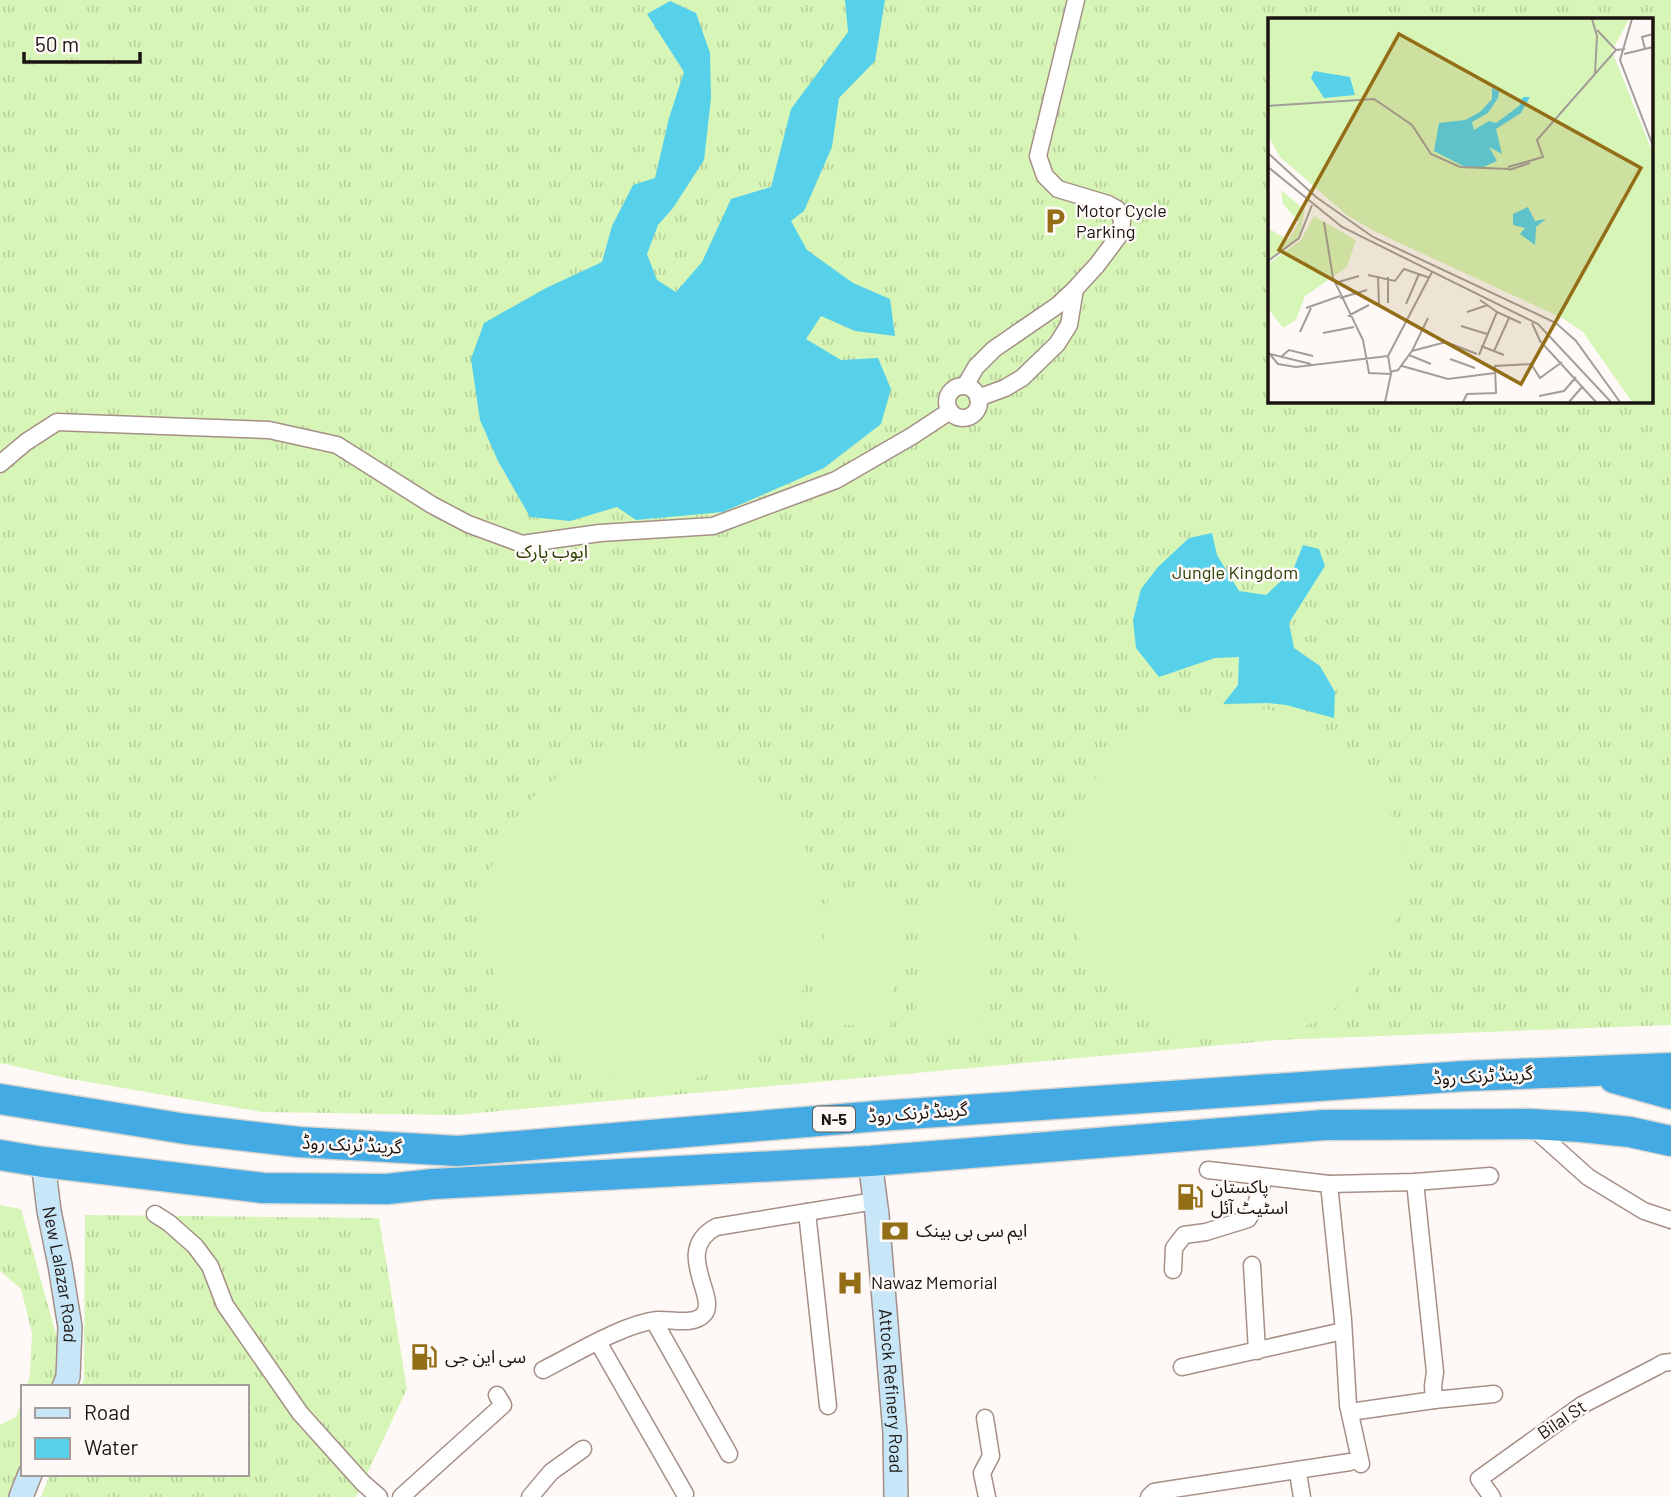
<svg xmlns="http://www.w3.org/2000/svg" width="1671" height="1497" font-family="Barlow,'Noto Sans Arabic',sans-serif">
<style>
.grass{fill:url(#grass-tufts);fill-rule:evenodd}
.pitch{fill:#d8f5b8}
.water{fill:#56d1e9}
.lines{fill:none;stroke-linecap:round;stroke-linejoin:round}
.street-casing{stroke:#a58f86;stroke-width:19}
.secondary-casing{stroke:#a58f86;stroke-width:26}
.highway-casing{stroke:#d6d5d4;stroke-width:33}
.street{stroke:#fff;stroke-width:16}
.secondary{stroke:#c7e6f7;stroke-width:23}
.highway{stroke:#43aae3;stroke-width:30}
.labels{text-anchor:middle;stroke-width:5;stroke-linejoin:round;paint-order:stroke}
.shield{fill:#fef9f7;stroke:#5f5855;stroke-width:2}
.shield-label{font-size:16px;font-weight:bold;fill:#1b130f}
.poi-label{font-size:18px;fill:#1b130f;stroke:#fef9f7;text-anchor:start}
.park-label{font-size:18px;fill:#283e02;stroke:#fef9f7}
.street-label{font-size:18px;fill:#1b130f;stroke:#fef9f7}
.inset-road{fill:none;stroke:#a39d9a;stroke-width:2}
.view{fill:#936e16;fill-opacity:0.15;stroke:#936e16;stroke-width:3.5}
.inset-edge{fill:none;stroke:#1b130f;stroke-width:3.5}
</style>
<defs>
<pattern id="grass-tufts" width="24" height="20" patternUnits="userSpaceOnUse" patternTransform="scale(1.75)"><rect width="24" height="20" fill="#d8f5b8"/><path d="M3 7l-1-3M5 7V3M7 7l1-3M15 17l-1-3M17 17v-4M19 17l1-3" fill="none" stroke="#b9d19d"/></pattern>
</defs>
<rect width="100%" height="100%" fill="#fef9f7"/>
<!-- grass -->
<g class="grass">
<path d="M 0,0 L 1671,0 L 1671,1025 L 1277,1040 L 456,1115 L 262,1112 L 71,1079 L 0,1063 ZM 1270,19 L 1652,19 L 1652,401 L 1270,401 Z"/>
<polygon points="0,1205 21,1209 68,1377 64,1387 26,1387 30,1376 32,1333 21,1289 0,1271"/>
<polygon points="85,1215 379,1218 407,1389 356,1497 41,1497 50,1474 247,1474 247,1387 81,1387 84,1379"/>
<polygon points="23,1398 23,1474 21,1497 0,1497 0,1425 16,1417"/>
</g>
<!-- pitch -->
<g class="pitch">
<circle cx="1234" cy="874" r="168"/>
<circle cx="652" cy="916" r="168"/>
<polygon points="829,886 904,893 890,1029 815,1022"/>
<polygon points="928,892 994,899 979,1035 914,1028"/>
</g>
<!-- water -->
<g class="water">
<polygon points="845,0 885,0 875,61 839,98 832,147 804,211 791,221 807,250 853,283 890,299 895,336 855,331 821,316 806,339 841,360 878,358 891,389 881,424 824,468 723,512 636,520 617,507 570,521 530,517 498,461 480,420 471,359 484,323 546,288 602,262 612,226 633,185 655,178 669,118 684,72 647,14 670,1 696,13 710,53 711,98 704,160 673,208 658,225 647,254 657,280 676,292 702,262 731,199 771,187 791,109 848,32"/>
<polygon points="1212,533 1217,555 1239,591 1266,595 1293,570 1303,545 1319,549 1325,566 1289,623 1294,648 1320,666 1335,692 1334,718 1286,705 1268,703 1223,704 1238,685 1239,657 1215,658 1159,677 1136,648 1133,620 1141,589 1158,567 1189,538"/>
</g>
<g class="lines">
<defs>
<g id="street">
<polyline points="965,386 976,367 994,349 1058,305 1075,289 1097,265 1121,233 1122,220 1117,209 1108,204 1058,189 1045,176 1038,156 1076,0"/>
<circle cx="963" cy="402" r="16"/>
<polyline points="978,398 1005,388 1022,378 1057,344 1069,325 1075,289"/>
<polyline points="0,464 26,442 57,422 269,430 337,445 432,505 468,524 522,544 600,533 713,526 836,480 912,436 950,411"/>
<polyline points="1531,1126 1588,1177 1644,1211 1671,1220"/>
<polyline points="1208,1170 1329,1184 1343,1320 1348,1405 1361,1464"/>
<polyline points="1415,1182 1435,1372 1433,1386 1434,1400"/>
<polyline points="1329,1184 1415,1182 1490,1176"/>
<polyline points="807,1212 828,1406"/>
<polyline points="155,1214 169,1223 195,1246 210,1266 225,1305 300,1413 363,1483 379,1497"/>
<polyline points="1252,1265 1257,1351"/>
<polyline points="1173,1270 1174,1248 1184,1235 1206,1232 1248,1219 1255,1208 1264,1177"/>
<polyline points="654,1321 729,1454"/>
<polyline points="598,1342 685,1494"/>
<polyline points="1182,1367 1343,1331"/>
<path d="M 543,1370 C 575,1354 623,1324 657,1320 C 671,1319 694,1326 704,1314 C 719,1297 672,1251 716,1227 L 875,1201"/>
<polyline points="1350,1412 1434,1400 1494,1394"/>
<polyline points="985,1418 991,1456 982,1473 987,1497"/>
<polyline points="1298,1473 1302,1497"/>
<polyline points="401,1497 503,1405 497,1395"/>
<polyline points="530,1497 551,1472 583,1449"/>
<polyline points="1149,1497 1154,1492 1173,1489 1350,1462"/>
<polyline points="1492,1497 1479,1479 1582,1405 1656,1367 1663,1363 1671,1362"/>
</g>
<g id="secondary">
<path id="s1" d="M 870,1161 L 877,1215 L 895,1433 L 896,1497"/>
<path id="s2" d="M 43,1162 L 49,1211 L 60,1265 L 70,1327 L 68,1377 L 64,1387"/>
<polyline points="21,1497 30,1474"/>
</g>
<g id="highway">
<polyline points="1614,1078 1671,1094"/>
<polyline points="0,1099 186,1129 299,1142 458,1151 878,1116 1465,1076 1671,1068"/>
<polyline points="0,1155 43,1162 263,1188 387,1189 433,1184 870,1161 1324,1125 1530,1124 1582,1127 1630,1132 1671,1141"/>
</g>
</defs>
<!-- street casing -->
<use href="#street" class="street-casing"/>
<!-- secondary casing -->
<use href="#secondary" class="secondary-casing"/>
<!-- highway casing -->
<use href="#highway" class="highway-casing"/>
<!-- street -->
<use href="#street" class="street"/>
<!-- secondary -->
<use href="#secondary" class="secondary"/>
<!-- highway -->
<use href="#highway" class="highway"/>
</g>
<!-- icons -->
<defs>
<symbol id="parking-bare" viewBox="-9 -9 18 18"><path d="M-3.5-5.5H1a3.5 3.5 0 0 1 0 7H-1V5.5H-3.5ZM-1-3.4V-.6H.8a1.4 1.4 0 0 0 0-2.8Z" fill="#936e16" stroke="#fef9f7" stroke-width="2.5" paint-order="stroke"/></symbol>
<symbol id="fuel-bare" viewBox="-9 -9 18 18"><path d="M-5.5-6h7V0h2V4h1.3V-2.5L3-4.5l.8-.8L6-3V5H2.5V1h-1V6h-7ZM-4.2-4.7v3.2H.2V-4.7Z" fill="#936e16" stroke="#fef9f7" stroke-width="2.5" paint-order="stroke"/></symbol>
<symbol id="bank-bare" viewBox="-9 -9 18 18"><path d="M-6-4H6V4H-6ZM0-2.3a2.3 2.3 0 1 0 0 4.6a2.3 2.3 0 1 0 0-4.6Z" fill="#936e16" stroke="#fef9f7" stroke-width="2.5" paint-order="stroke"/></symbol>
<symbol id="hospital-bare" viewBox="-9 -9 18 18"><path d="M-5-5h3v3.5h4V-5h3V5h-3V1.5h-4V5h-3Z" fill="#936e16" stroke="#fef9f7" stroke-width="2.5" paint-order="stroke"/></symbol>
</defs>
<g fill-rule="evenodd">
<use href="#parking-bare" x="1036" y="202" width="38" height="38"/>
<use href="#fuel-bare" x="1171" y="1178" width="38" height="38"/>
<use href="#bank-bare" x="876" y="1212" width="38" height="38"/>
<use href="#hospital-bare" x="831" y="1264" width="38" height="38"/>
<use href="#fuel-bare" x="405" y="1338" width="38" height="38"/>
</g>
<g class="labels">
<!-- shield labels -->
<rect class="shield" x="813" y="1106.5" width="42" height="25" rx="5"/>
<g class="shield-label">
<text x="834" y="1125">N-5</text>
</g>
<!-- poi labels -->
<g class="poi-label">
<text x="1076" y="217">Motor Cycle<tspan x="1076" dy="21">Parking</tspan></text>
<text x="1211" y="1193">پاکستان<tspan x="1211" dy="21">اسٹیٹ آئل</tspan></text>
<text x="916" y="1237">ایم سی بی بینک</text>
<text x="871" y="1289">Nawaz Memorial</text>
<text x="445" y="1363">سی این جی</text>
</g>
<!-- park labels -->
<g class="park-label">
<text x="552" y="558">ایوب پارک</text>
<text x="1235" y="579">Jungle Kingdom</text>
</g>
<!-- street labels -->
<g class="street-label">
<text transform="translate(1483 1076) rotate(-3)" y="6">گرینڈ ٹرنک روڈ</text>
<text transform="translate(918 1113) rotate(-4)" y="6">گرینڈ ٹرنک روڈ</text>
<text transform="translate(352 1145) rotate(3)" y="6">گرینڈ ٹرنک روڈ</text>
<text dy="6" stroke="none"><textPath href="#s2" startOffset="114">New Lalazar Road</textPath></text>
<text dy="6" stroke="none"><textPath href="#s1" startOffset="231">Attock Refinery Road</textPath></text>
<text transform="translate(1562 1420) rotate(-34)" y="6">Bilal St</text>
</g>
</g>
<!-- overview -->
<g transform="translate(1268 18)">
<rect width="385" height="385" fill="#fef9f7"/>
<path d="M 0,1 L 361,1 L 344,33 L 385,135 L 385,384 L 364,384 L 315,314 L 294,300 L 108,214 L 80,198 L 12,139 L 0,118 ZM 13,172 L 37,192 L 31,220 L 0,243 L 0,210 L 20,222 L 31,204 L 15,186 ZM 46,198 L 88,222 L 79,249 L 37,278 L 28,302 L 15,310 L 0,290 L 0,246 L 33,222 Z" fill="#d8f5b8"/>
<path d="M 144,174 L 162,174 L 176,186 L 178,213 L 190,218 L 177,236 L 167,229 L 173,220 L 147,228 L 126,211 L 125,193 ZM212 241a28 28 0 1 1 56 0a28 28 0 1 1-56 0ZM 194,219 L 203,225 L 190,244 L 181,238 ZM 321,281 L 352,305 L 337,324 L 306,300 Z" fill="#d8f5b8"/>
<path d="M 46,53 L 82,59 L 87,77 L 56,80 L 43,60 ZM 224,70 L 231,73 L 230,80 L 220,95 L 204,104 L 206,112 L 221,103 L 228,105 L 251,88 L 255,79 L 262,79 L 253,95 L 228,111 L 234,136 L 221,129 L 229,143 L 213,150 L 195,148 L 166,133 L 171,105 L 197,102 L 212,94 L 224,81 ZM 260,189 L 267,203 L 278,201 L 268,209 L 267,227 L 252,216 L 257,210 L 245,207 L 245,196 Z" fill="#56d1e9"/>
<path class="inset-road" d="M 324,1 L 329,18 L 327,56M 364,1 L 352,42 L 385,128M 329,12 L 348,32M 377,31 L 374,19 L 385,16M 356,36 L 385,29M 0,88 L 106,81 L 144,107 L 163,136 L 192,149 L 241,151 L 236,151M 0,135 L 48,179 L 105,219 L 288,305 L 308,323 L 352,384M 0,149 L 74,209 L 270,306 L 343,384M 240,149 L 275,139 L 269,122 L 348,32 L 357,31M 241,152 L 262,145M 56,204 L 65,260 L 95,322 L 101,355 L 123,356M 0,243 L 31,220 L 44,187M 100,257 L 127,263 L 136,251 L 162,260M 110,258 L 111,287M 120,259 L 120,285M 67,265 L 91,258M 72,280 L 99,272M 138,286 L 151,256M 38,290 L 72,278M 199,294 L 220,287M 229,294 L 253,305M 80,298 L 101,287M 264,305 L 272,323 L 328,384M 193,308 L 219,316M 32,314 L 43,290M 55,315 L 86,309M 213,328 L 236,337M 144,333 L 160,300M 226,333 L 241,300M 0,334 L 10,346 L 28,349 L 120,338M 2,336 L 43,346M 141,337 L 163,346M 211,337 L 229,294 L 212,282M 14,338 L 21,332 L 45,338M 182,341 L 207,350M 134,348 L 180,361 L 227,355M 122,354 L 130,352 L 144,333 L 178,324 L 209,336M 271,378 L 296,373 L 308,359M 117,384 L 123,356 L 120,338 L 164,254M 195,384 L 199,376 L 228,375 L 227,348 L 263,346 L 272,360 L 294,344M 301,384 L 315,368"/>
<path class="view" d="M 131,16 L 373,150 L 253,366 L 11,232 Z"/>
<rect width="385" height="385" class="inset-edge"/>
</g>
<!-- legend -->
<rect x="21" y="1385" width="228" height="91" fill="#fef9f7" stroke="#a39d9a" stroke-width="2"/>
<rect x="35" y="1408" width="35" height="10" fill="#c7e6f7" stroke="#a39d9a" stroke-width="2"/>
<text x="84" y="1420" font-size="21" fill="#1b130f">Road</text>
<rect x="35" y="1438" width="35" height="21" fill="#56d1e9" stroke="#a39d9a" stroke-width="2"/>
<text x="84" y="1455" font-size="21" fill="#1b130f">Water</text>
<!-- scale -->
<path d="M24 52v10h116v-10" fill="none" stroke="#1b130f" stroke-width="3.5"/>
<text x="35" y="52" font-size="21" fill="#1b130f" stroke="#fef9f7" stroke-width="5" paint-order="stroke">50 m</text>
</svg>
